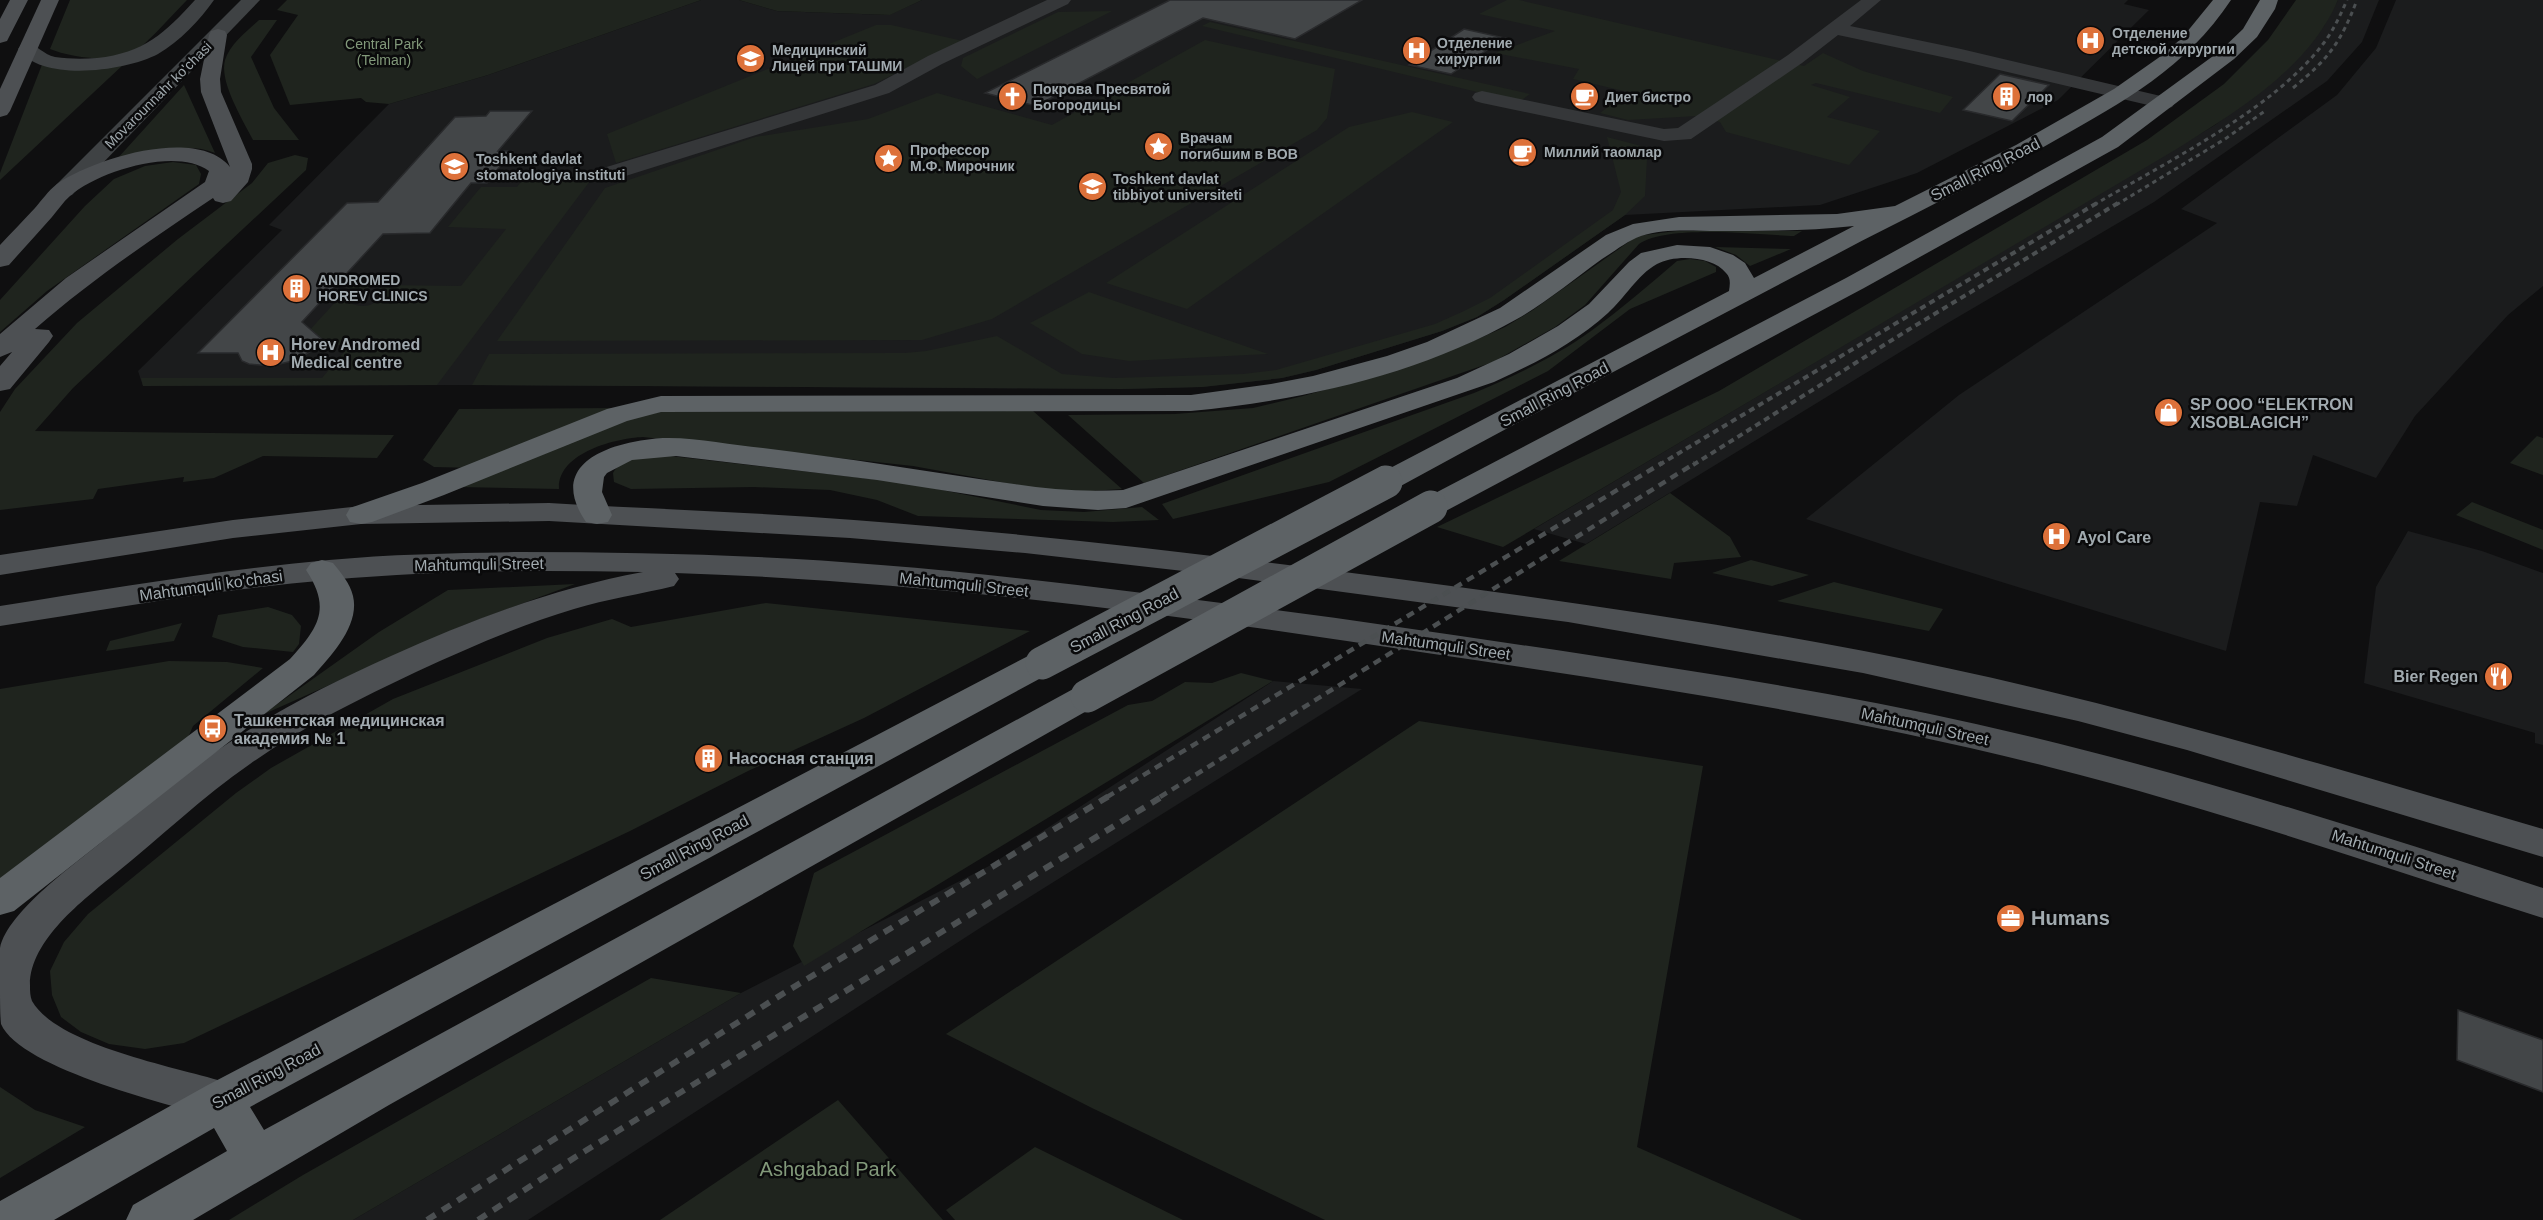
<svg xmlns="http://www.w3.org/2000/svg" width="2543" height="1220" font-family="Arial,sans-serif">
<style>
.built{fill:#1b1c1d}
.green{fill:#1f241e}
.building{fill:#434648;stroke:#292a2c;stroke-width:1.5}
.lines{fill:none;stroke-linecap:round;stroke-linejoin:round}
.street{fill:#353739;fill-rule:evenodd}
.secondary{fill:#3f4244;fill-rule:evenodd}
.primary{fill:#4d5053;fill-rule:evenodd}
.highway{fill:#5d6265;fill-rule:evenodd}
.rail-far3{stroke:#4b4f51;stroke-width:3;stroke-dasharray:4.5 4;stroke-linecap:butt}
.rail-far2{stroke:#4b4f51;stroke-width:4;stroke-dasharray:6 4.5;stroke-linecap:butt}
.rail-far1{stroke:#4b4f51;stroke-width:4.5;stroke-dasharray:8 6;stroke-linecap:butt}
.rail{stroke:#4b4f51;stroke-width:6;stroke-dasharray:10 8;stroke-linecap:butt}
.highway-bridge{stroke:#5d6265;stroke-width:33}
.labels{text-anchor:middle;stroke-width:5;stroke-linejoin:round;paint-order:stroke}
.far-poi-label{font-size:14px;font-weight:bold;fill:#a1aaaf;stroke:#0a0a0b;text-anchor:start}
.far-park-label{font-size:14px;fill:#82997a;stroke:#0a0a0b}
.far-street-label{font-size:14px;fill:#a1aaaf;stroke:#0a0a0b}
.street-label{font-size:16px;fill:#a1aaaf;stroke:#0a0a0b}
.poi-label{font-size:16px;font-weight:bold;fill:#a1aaaf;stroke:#0a0a0b;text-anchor:start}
.near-poi-label{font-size:20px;font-weight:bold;fill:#a1aaaf;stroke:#0a0a0b;text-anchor:start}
.near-park-label{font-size:20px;fill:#82997a;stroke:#0a0a0b}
</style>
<rect width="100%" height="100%" fill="#0f0f10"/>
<!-- built -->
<g class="built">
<polygon points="701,0 739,0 777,11 889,15 922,0 2128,0 2124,4 2149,10 2058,100 1917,173 1820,205 1625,215 1504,300 1477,317 1442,331 1316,370 1282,378 1202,387 1122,389 452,385 143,386 138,371 282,230 269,225 389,104 488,75"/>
<polygon points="2338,0 2379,0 2362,42 2327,81 2154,202 1946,324 1586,544 1534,529 2215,125 2285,71 2304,52 2324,26"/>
<polygon points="2396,0 2543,0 2543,286 2508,315 2415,416 2376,478 2313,455 2297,506 2260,502 2226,651 1914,555 1806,519 1959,395 2217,223 2181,209 2337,95 2376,48"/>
<polygon points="2408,531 2482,551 2543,573 2543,745 2535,743 2535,733 2364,683 2376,587"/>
<polygon points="1273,681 1362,689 980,928 528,1220 353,1220 741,993 989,866"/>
</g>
<!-- green -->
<g class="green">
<path d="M 70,0 L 187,0 C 174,13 147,44 133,53 C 115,64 69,57 50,49 Z"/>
<polygon points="287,0 701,0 488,75 389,104 366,102 361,98 290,105 270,55 298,15 277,10"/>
<polygon points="739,0 922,0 890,15 777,11"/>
<polygon points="1507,0 1519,0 1804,66 1823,53 1863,71 1953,97 1940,113 1816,83 1811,85 1850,97 1827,117 1880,131 1849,165 1726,132 1720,122 1697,116 1628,120 1600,113 1628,92 1573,79 1579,69 1495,53 1555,31 1479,14"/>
<path d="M 2296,0 L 2338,0 C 2309,69 2235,112 2175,150 L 1503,547 L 1437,527 L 1719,391 L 2147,140 L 2224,84 L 2268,40 Z"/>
<polygon points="1112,11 977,79 961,66 963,58 1058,12"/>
<path d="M 259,20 L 277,20 L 251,57 L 274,108 L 299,140 L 253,140 C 243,120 219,82 225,60 C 230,44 247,31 259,20 Z"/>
<polygon points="1210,22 1530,94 1519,102 1202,26"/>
<polygon points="876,25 891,25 963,41 874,84 616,163 607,134"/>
<polygon points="1205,40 1335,69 1327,118 1317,130 992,319 922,340 497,341 605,188 755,137 868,119 937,93 1052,125"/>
<polygon points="43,62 124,64 0,180 0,173"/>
<path d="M 184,85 L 215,153 C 186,141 147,154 117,159 Z"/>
<polygon points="1412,112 1453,122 1187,309 1106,283 1349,127"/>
<polygon points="1607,137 1653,149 1647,159 1645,196 1625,215 1504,300 1477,317 1442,331 1316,370 1282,378 1202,387 1122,389 472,385 489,354 905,353 926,351 997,336 1062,374 1114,378 1243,374 1276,370 1435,324 1464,311 1490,298 1613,210 1621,192"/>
<polygon points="295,155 308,158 306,170 73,388 35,431 394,435 377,458 263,456 214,478 183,482 184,477 98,489 93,499 0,510 0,412 15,389 77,323 178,239 252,183 268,163"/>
<polygon points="173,162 196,165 201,174 199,184 47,291 0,332 0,300 85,206 114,179 145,166"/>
<path d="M 590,181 L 437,385 L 143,386 L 141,378 L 322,378 L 350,345 L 318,345 L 306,334 L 352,284 L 372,284 C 365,292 356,294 350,303 C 361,308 373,307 382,297 L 377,292 L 382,285 L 461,286 L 506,229 L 448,227 L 481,187 L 517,187 L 521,182 Z"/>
<path d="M 1676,231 L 1802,231 L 1794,236 C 1756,235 1670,224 1639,244 L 1585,305 L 1555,327 L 1493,362 L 1144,483 L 1068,415 L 1175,414 L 1253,408 L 1303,396 L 1377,375 L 1462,346 L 1505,327 L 1533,310 L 1637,236 Z"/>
<polygon points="1715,247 1791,249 1750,266 1736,255"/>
<path d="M 1690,259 L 1705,261 L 1716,267 L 1716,272 L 1630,309 L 1548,371 L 1329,482 L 1173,519 L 1162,504 L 1474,393 C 1514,376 1555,357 1591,331 C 1621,309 1649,285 1677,261 Z"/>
<polygon points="1089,292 1268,354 1129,361 1082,354 1030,323"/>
<polygon points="617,408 476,468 434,467 423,460 459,409"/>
<path d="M 1033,411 L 1122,489 L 1060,493 L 913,466 L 643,437 C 616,438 557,453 559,489 L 458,487 L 628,419 L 659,412 Z"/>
<polygon points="2537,436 2543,438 2543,475 2510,463"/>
<path d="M 653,454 L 907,483 L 1041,510 L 1084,512 L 1142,507 L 1159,520 L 1113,522 L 918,516 L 877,500 L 830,490 L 754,487 L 631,489 L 614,482 L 613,473 C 621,459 638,457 653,454 Z"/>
<polygon points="1670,493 1730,537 1741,557 1674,563 1671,579 1559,561"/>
<polygon points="2472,502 2543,530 2543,550 2456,515"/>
<polygon points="1751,560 1809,575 1772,586 1712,573"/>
<polygon points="1834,582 1943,609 1929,631 1777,601"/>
<polygon points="575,584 464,625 262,715 379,632 448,590"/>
<polygon points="766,603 1030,631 864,718 748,771 630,831 184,1043 145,1049 109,1044 81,1032 61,1017 52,995 50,971 64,942 88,914 236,793 271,768 393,699 547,638 612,619 631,627"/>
<polygon points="268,607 292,615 301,626 299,644 293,652 243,647 212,637 218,615"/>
<polygon points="182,623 174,641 106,651 110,641"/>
<polygon points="169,661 227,662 263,668 193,726 187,740 0,879 0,689"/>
<polygon points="1241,673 1273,681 804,966 793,946 814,873 1128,705 1152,701 1185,682 1212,683"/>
<polygon points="1419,721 1703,766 1637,1147 1802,1220 1325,1220 1092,1108 946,1034"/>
<polygon points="651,978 741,993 353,1220 229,1220 303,1175"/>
<polygon points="0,1087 35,1110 85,1127 0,1178"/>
<polygon points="838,1100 943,1220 660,1220"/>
<polygon points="1035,1147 1183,1220 955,1220 946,1210"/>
</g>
<!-- building -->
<g class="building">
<polygon points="1170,0 1362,0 1295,39 1203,18 1036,106 985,93"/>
<polygon points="1464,29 1505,38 1451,74 1409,65"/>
<polygon points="2000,74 2049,85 2012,121 1963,110"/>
<polygon points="490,111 532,111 498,151 512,151 487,183 471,183 430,233 383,234 302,322 325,342 297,360 271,366 249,364 242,361 238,353 198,353 347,203 378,202 455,117 486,116"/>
<polygon points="2458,1010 2543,1040 2543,1092 2457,1060"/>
</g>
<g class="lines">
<!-- street -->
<g class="street">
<polygon points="1047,0 1071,0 1068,4 942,64 889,93 616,179 608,181 600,179 597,174 600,169 875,85 928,56"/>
<polygon points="1861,0 1881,0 1850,26 1961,49 2165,97 2172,99 2175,103 2172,107 2165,109 1961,61 1838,35 1802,63 1691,139 1664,141 1482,103 1475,101 1472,97 1475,93 1482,91 1664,129 1678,128 1788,55"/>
</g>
<!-- secondary -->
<g class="secondary">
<path d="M 195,0 L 214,0 C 200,20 179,42 158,54 C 126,71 42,83 18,49 L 21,45 C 36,41 41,54 55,57 C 69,59 83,59 97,58 C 144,53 165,33 195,0 Z"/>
<polygon points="241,0 260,0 72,195 64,197 56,195 53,190 56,185"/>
</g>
<!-- primary -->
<g class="primary">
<polygon points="10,0 28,0 9,37 7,41 0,43 0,19"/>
<polygon points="41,0 59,0 10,111 7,115 0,117 0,89"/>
<path d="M 218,29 L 225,31 L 227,35 L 220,79 L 221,92 L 252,164 L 252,169 L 248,182 L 231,201 L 223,203 L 215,201 L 213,198 C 152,239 91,280 35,329 L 49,330 L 53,336 L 49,342 L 10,389 L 0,391 L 0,366 L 12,352 L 0,357 L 0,334 L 66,278 L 205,182 L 209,171 C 176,147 99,171 70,196 C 63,202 58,210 52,217 C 38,233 23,249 9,265 L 0,267 L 0,245 C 11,233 23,221 35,208 C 42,200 48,191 57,184 C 93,159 197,126 230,167 L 201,92 L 200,79 L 209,35 L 211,31 Z"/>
<path d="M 549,503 C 651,509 753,512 854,520 C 1034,534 1212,555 1391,578 C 1549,599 1707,621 1864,651 C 2094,695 2318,763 2543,829 L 2543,857 L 2187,750 L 2078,721 L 1863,673 L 1568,622 L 1201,573 L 1025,553 L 850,538 L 549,521 L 361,524 L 233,538 L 0,575 L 0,555 L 233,520 L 361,506 Z"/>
<path d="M 519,552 C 640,552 761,555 881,565 C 1008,575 1135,592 1261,608 C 1371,622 1480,639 1589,655 C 1719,675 1848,695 1976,724 C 2168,767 2356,827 2543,888 L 2543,918 C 2379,866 2216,809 2049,767 C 1844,715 1636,684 1427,653 C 1178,615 927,581 675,573 L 679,579 L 674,586 C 641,594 607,599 574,609 C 520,625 468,648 416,672 C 359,699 302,727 250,764 C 202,797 160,838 115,874 C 83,900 29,941 30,986 C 30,991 30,996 32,1001 C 59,1048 188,1069 238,1086 L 244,1100 L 238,1114 L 222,1119 C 176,1107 20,1069 1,1024 C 0,1015 0,997 0,986 C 0,975 0,960 0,948 C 8,911 75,864 104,840 C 144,808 182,774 224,746 C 277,710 333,682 391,656 C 472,619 556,588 643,572 C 539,570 434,570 329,580 C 219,589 109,609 0,626 L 0,606 C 109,589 218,570 329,560 C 392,554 455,553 519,552 Z"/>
</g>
<!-- highway -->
<g class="highway">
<path d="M 2213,0 L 2231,0 C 2186,68 2123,102 2054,141 C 1983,181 1909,216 1837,254 C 1690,331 1542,409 1397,488 L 1386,491 L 1375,488 L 1371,482 L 1375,476 L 1729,291 C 1730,284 1731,278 1726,273 C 1713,256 1675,254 1657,264 C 1637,275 1625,298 1608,313 C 1575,343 1534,364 1494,382 L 1126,508 L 1098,510 L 1043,506 L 877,480 L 676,456 L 632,460 L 607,473 L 604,477 L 602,492 L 612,515 L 608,522 L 597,524 L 586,522 C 544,461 615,441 663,438 C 696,437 730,445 763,448 C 847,458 930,472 1014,484 C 1050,490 1086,492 1123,490 L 1457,378 L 1509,354 L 1558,326 L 1589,304 L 1629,262 L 1641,253 L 1677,245 L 1710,247 L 1733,255 L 1745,263 L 1754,278 L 1854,226 C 1809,231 1764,231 1718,231 C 1693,231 1665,228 1641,236 C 1627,241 1615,251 1602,259 C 1574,279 1547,302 1517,319 C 1418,375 1303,400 1191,411 L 661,412 L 627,421 L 444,495 L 372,522 L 361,524 L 350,522 L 346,515 L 350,508 L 422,483 L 607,409 L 661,396 L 1191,395 L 1271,384 L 1313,376 L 1387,356 L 1427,342 L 1500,308 L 1606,235 L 1633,224 L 1679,217 L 1837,214 L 1895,206 L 2016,145 L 2114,89 L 2161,56 L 2182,38 Z"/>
<polygon points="2260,0 2278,0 2275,9 2257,37 2234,59 2118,147 1864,288 1442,513 1431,516 1420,513 1416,507 1420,501 1846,278 2102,137 2220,51 2243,29"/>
<path d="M 322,560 L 333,563 C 341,573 350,583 353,596 C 360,625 332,655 314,675 L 14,911 L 0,915 L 0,878 L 290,659 C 318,628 332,609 306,570 L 311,563 Z"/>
<polygon points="1042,652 1054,655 1059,663 1054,671 250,1107 264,1130 1075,688 1087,684 1099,688 1105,696 1099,704 389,1105 193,1220 126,1220 133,1205 227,1151 214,1128 54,1220 0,1220 0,1201 206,1086 1030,655"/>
</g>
<!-- rail-far3 -->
<g class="rail-far3">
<path d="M 2293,88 C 2329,58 2340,44 2357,0"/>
<path d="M 2094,205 C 2166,162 2273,110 2323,44 C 2333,31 2340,16 2347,0"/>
<polyline points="2116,205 2225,139 2265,111"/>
</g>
<!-- rail-far2 -->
<g class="rail-far2">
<polyline points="1659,465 2097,203"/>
<polyline points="1693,465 1908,330 2118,203"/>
</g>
<!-- rail-far1 -->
<g class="rail-far1">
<polyline points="1107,797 1662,463"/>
<polyline points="1160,797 1695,463"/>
</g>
<!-- rail -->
<g class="rail">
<polyline points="427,1220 784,993 1109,796"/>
<polyline points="478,1220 577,1156 1163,796"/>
</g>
<!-- highway-bridge -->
<g class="highway-bridge">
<polyline points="1042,663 1386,482"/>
<polyline points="1087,696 1431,507"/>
</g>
</g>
<!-- icons -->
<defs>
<symbol id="hospital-disc" viewBox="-11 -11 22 22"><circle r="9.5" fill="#dd713a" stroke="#0a0a0b"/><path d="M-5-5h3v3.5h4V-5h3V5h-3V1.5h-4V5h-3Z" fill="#fff"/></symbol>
<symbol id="university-disc" viewBox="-11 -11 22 22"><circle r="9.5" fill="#dd713a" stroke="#0a0a0b"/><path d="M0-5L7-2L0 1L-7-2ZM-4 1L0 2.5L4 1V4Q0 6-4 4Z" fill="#fff"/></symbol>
<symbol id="church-disc" viewBox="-11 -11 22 22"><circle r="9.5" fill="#dd713a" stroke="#0a0a0b"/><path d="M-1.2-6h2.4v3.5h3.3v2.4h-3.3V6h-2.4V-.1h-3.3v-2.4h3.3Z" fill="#fff"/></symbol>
<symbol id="cafe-disc" viewBox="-11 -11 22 22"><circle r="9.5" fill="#dd713a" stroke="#0a0a0b"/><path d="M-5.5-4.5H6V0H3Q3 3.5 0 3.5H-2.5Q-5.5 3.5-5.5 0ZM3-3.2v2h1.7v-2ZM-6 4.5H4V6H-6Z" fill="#fff"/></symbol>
<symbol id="building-disc" viewBox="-11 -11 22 22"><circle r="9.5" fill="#dd713a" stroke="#0a0a0b"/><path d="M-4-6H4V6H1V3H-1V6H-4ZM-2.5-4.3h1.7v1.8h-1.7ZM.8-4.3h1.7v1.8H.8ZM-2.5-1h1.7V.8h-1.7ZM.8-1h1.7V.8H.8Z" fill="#fff"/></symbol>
<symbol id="sight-disc" viewBox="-11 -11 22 22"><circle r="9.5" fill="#dd713a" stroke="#0a0a0b"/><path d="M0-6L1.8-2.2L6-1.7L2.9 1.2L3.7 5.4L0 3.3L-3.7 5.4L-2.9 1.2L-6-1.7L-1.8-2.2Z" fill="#fff"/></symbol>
<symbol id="shop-disc" viewBox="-11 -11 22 22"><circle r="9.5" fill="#dd713a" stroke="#0a0a0b"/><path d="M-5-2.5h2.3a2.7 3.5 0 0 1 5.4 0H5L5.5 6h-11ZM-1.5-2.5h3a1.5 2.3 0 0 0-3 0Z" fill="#fff"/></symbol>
<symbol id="restaurant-disc" viewBox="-11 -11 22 22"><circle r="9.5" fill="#dd713a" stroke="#0a0a0b"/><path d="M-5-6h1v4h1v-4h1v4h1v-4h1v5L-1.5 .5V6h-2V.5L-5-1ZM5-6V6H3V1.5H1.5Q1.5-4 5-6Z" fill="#fff"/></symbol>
<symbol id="bus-disc" viewBox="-11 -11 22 22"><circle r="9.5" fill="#dd713a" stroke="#0a0a0b"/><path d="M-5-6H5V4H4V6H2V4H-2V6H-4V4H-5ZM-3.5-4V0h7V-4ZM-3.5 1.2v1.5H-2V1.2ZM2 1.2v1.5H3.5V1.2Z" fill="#fff"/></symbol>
<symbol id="office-disc" viewBox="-11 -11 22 22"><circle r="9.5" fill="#dd713a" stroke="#0a0a0b"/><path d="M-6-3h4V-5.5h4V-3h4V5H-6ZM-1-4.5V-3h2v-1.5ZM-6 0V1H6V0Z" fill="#fff"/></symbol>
</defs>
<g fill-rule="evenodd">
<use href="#hospital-disc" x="2074" y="24" width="33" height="33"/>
<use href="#hospital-disc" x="1400" y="34" width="33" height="33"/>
<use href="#university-disc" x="734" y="42" width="33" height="33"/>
<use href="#church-disc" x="996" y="80" width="33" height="33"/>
<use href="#cafe-disc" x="1568" y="80" width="33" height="33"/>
<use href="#building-disc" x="1990" y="80" width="33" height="33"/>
<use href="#sight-disc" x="1142" y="130" width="33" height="33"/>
<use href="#cafe-disc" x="1506" y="136" width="33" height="33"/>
<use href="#sight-disc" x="872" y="142" width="33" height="33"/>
<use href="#university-disc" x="438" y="150" width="33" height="33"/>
<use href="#university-disc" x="1076" y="170" width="33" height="33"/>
<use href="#building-disc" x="280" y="272" width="33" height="33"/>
<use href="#hospital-disc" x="254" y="336" width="33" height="33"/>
<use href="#shop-disc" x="2152" y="396" width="33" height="33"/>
<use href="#hospital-disc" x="2040" y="520" width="33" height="33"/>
<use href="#restaurant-disc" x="2482" y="660" width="33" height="33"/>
<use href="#bus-disc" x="196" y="712" width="33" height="33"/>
<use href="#building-disc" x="692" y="742" width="33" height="33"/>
<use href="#office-disc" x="1994" y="902" width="33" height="33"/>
</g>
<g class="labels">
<!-- far-poi labels -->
<g class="far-poi-label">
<text x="2112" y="38">Отделение<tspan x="2112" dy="16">детской хирургии</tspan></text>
<text x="1437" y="48">Отделение<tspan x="1437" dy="16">хирургии</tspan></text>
<text x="772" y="55">Медицинский<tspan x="772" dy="16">Лицей при ТАШМИ</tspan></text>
<text x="1033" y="94">Покрова Пресвятой<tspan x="1033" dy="16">Богородицы</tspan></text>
<text x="1605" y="102">Диет бистро</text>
<text x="2027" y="102">лор</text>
<text x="1180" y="143">Врачам<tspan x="1180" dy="16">погибшим в ВОВ</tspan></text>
<text x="910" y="155">Профессор<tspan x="910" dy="16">М.Ф. Мирочник</tspan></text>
<text x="1544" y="157">Миллий таомлар</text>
<text x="476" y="164">Toshkent davlat<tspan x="476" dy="16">stomatologiya instituti</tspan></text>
<text x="1113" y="184">Toshkent davlat<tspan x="1113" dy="16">tibbiyot universiteti</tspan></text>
<text x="318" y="285">ANDROMED<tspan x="318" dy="16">HOREV CLINICS</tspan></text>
</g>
<!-- far-park labels -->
<g class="far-park-label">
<text x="384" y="49">Central Park<tspan x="384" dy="16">(Telman)</tspan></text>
</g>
<!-- far-street labels -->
<g class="far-street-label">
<text transform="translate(158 95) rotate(-45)" y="5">Movarounnahr ko'chasi</text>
</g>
<!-- street labels -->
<g class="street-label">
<text transform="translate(1985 169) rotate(-27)" y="6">Small Ring Road</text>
<text transform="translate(1554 394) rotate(-28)" y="6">Small Ring Road</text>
<text transform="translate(479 564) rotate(-1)" y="6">Mahtumquli Street</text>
<text transform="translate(964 584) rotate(6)" y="6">Mahtumquli Street</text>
<text transform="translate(211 585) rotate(-8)" y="6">Mahtumquli ko'chasi</text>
<text transform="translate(1124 620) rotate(-28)" y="6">Small Ring Road</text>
<text transform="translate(1446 645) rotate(8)" y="6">Mahtumquli Street</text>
<text transform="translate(1925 726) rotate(12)" y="6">Mahtumquli Street</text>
<text transform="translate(694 847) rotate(-28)" y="6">Small Ring Road</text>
<text transform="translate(2394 854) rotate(18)" y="6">Mahtumquli Street</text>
<text transform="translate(266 1076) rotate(-28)" y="6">Small Ring Road</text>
</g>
<!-- poi labels -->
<g class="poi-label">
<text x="291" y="350">Horev Andromed<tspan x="291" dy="18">Medical centre</tspan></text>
<text x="2190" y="410">SP OOO “ELEKTRON<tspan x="2190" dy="18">XISOBLAGICH”</tspan></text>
<text x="2077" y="543">Ayol Care</text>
<text x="2478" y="682" text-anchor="end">Bier Regen</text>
<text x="234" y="726">Ташкентская медицинская<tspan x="234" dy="18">академия № 1</tspan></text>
<text x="729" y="764">Насосная станция</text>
</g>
<!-- near-poi labels -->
<g class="near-poi-label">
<text x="2031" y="925">Humans</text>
</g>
<!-- near-park labels -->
<g class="near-park-label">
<text x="828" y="1176">Ashgabad Park</text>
</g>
</g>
</svg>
